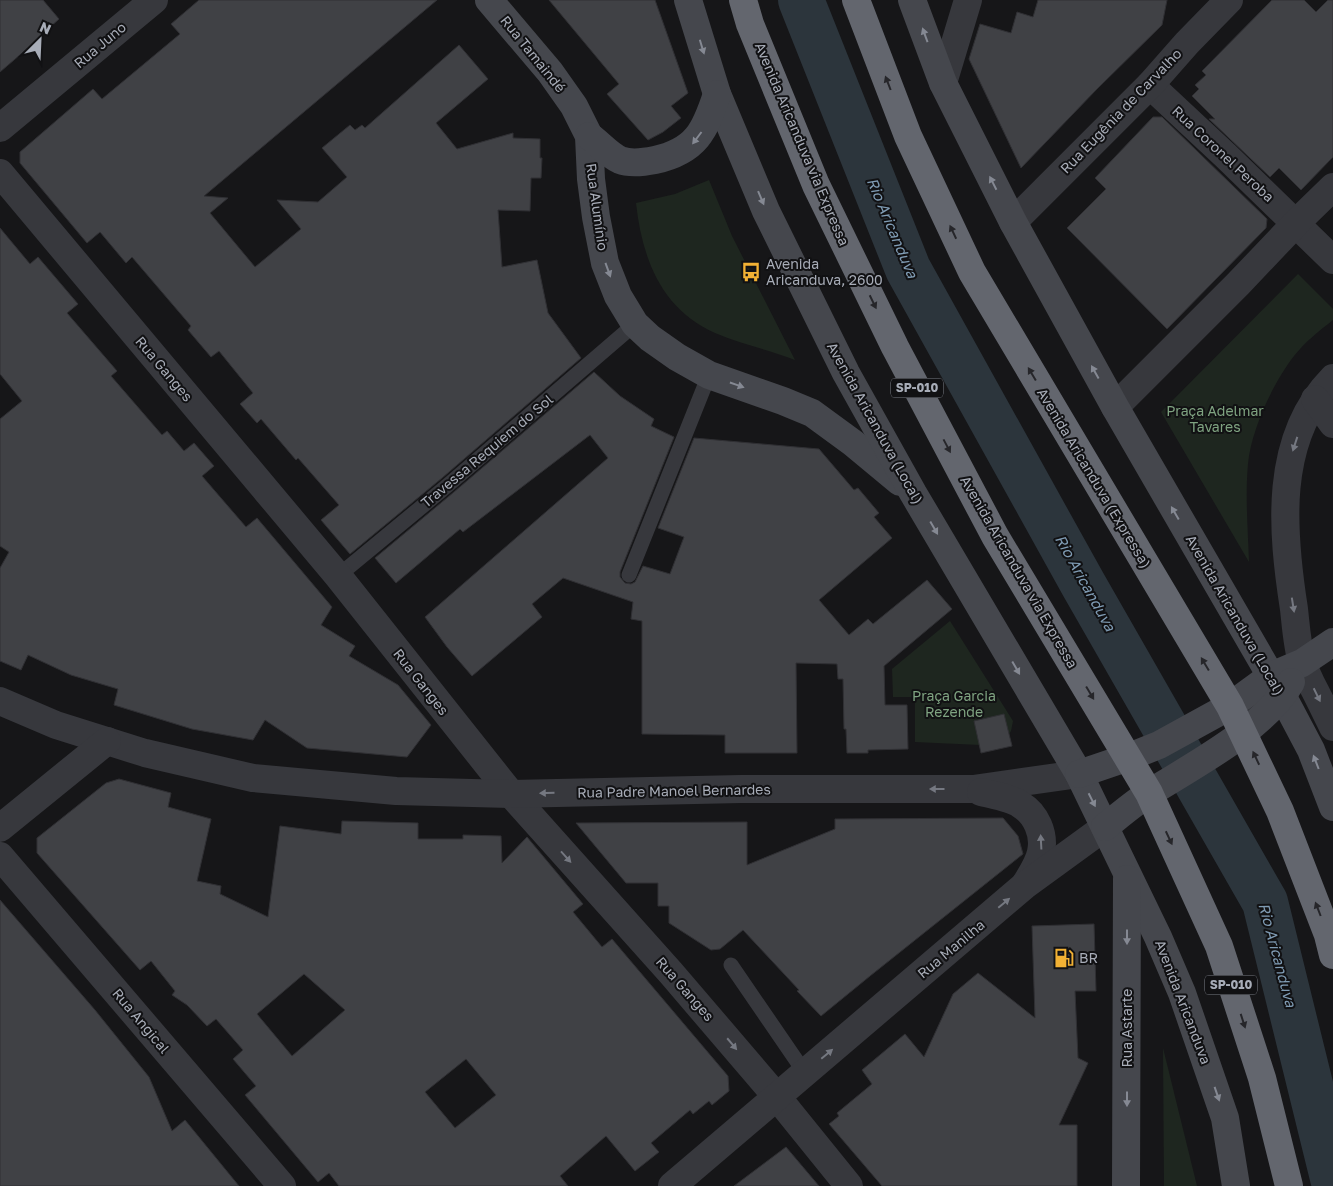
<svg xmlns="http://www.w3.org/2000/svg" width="1333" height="1186" font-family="'Golos Text',sans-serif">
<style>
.green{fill:#1e261f}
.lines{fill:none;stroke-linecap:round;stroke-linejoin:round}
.river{stroke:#2c353c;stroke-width:46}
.building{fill:#404145;stroke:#303034;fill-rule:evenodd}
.lane{stroke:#37383d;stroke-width:15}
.street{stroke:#37383d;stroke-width:28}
.secondary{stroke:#45474d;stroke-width:28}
.highway{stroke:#63666e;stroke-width:28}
.oneway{fill:#858993}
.oneway2{fill:#26262a}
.oneway3{fill:#757881}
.labels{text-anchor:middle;stroke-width:4;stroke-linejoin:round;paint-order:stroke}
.shield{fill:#111113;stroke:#7b7e86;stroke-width:1}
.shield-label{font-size:12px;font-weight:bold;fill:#a8adb8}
.street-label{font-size:14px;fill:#a8adb8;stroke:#111113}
.poi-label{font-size:14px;fill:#a8adb8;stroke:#111113;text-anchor:start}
.park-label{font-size:14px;fill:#7fa381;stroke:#111113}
.water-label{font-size:15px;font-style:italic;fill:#7f9bb3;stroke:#111113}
</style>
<rect width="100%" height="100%" fill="#161618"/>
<!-- green -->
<g class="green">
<path d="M 709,180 L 732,236 L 795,360 C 769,350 741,344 715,333 C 661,309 642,258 636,203 L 675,194 Z"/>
<path d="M 1298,274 L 1333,309 L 1333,320 C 1319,331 1305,342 1294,356 C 1273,383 1251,430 1248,464 C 1245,496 1248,530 1249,562 L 1161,412 Z"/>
<polygon points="950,621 1013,721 1011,731 1006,739 980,745 915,742 915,697 893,697 892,669"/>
<polygon points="1163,1048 1197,1186 1164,1186"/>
</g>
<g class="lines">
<!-- river -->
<polyline class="river" points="801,0 908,269 1083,584 1265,902 1333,1178"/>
</g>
<!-- building -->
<g class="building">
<polygon points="0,0 43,0 59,19 49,28 50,29 0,72"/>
<polygon points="199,0 437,0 204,196 228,198 210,213 255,267 301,229 277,200 318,202 347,177 322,148 350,125 355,130 362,125 365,128 459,45 488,79 436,123 457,149 513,133 513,138 540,139 540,158 542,158 541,178 531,178 530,211 498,210 502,267 537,260 548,313 581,358 442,478 350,554 321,520 339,505 298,458 296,460 261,419 257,423 240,404 253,393 219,351 211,357 188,330 191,326 132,257 126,263 100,232 87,243 20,163 20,152 93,89 102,99 180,34 171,24"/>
<polygon points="549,0 655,0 688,93 671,106 681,118 663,132 648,140 607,94 619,84"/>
<polygon points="1038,0 1167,0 1162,25 1097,89 1021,168 969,59 980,24 1011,33 1017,12 1033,17"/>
<polygon points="1272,0 1304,0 1316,12 1328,0 1333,0 1333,157 1301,190 1279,168 1270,177 1209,119 1215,119 1192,96 1199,89 1195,85 1206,75 1202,71"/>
<polygon points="1153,117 1162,117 1267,219 1266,228 1167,329 1067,228 1106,189 1095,178"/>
<polygon points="0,228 30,264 38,257 78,304 67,313 117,371 111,376 162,435 167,431 184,451 194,443 214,466 202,476 246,527 257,518 332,607 321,625 355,646 349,656 398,685 431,725 407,757 307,748 265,720 253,740 192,729 114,705 118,689 71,675 28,655 21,670 0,661 0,568 9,552 0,546 0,419 22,401 0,374"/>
<polygon points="594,372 620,396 654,419 651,426 674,437 620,572 620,577 625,583 631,584 635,582 643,566 670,574 684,537 658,528 694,438 819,449 854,490 858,488 879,513 874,517 892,538 819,600 849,635 868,619 873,624 927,580 952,609 884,666 885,705 907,705 908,749 868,750 868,753 847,753 846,729 844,729 843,679 838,679 837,664 796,663 797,753 725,753 725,735 642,734 642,621 631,619 633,602 563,578 532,604 542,617 472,676 447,647 425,617 608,458 590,435 463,532 460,529 396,583 375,558 454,492"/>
<polygon points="1004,714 1012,746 981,753 974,721"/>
<path d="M 119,779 L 171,793 L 168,807 L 211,819 L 197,881 L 221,886 L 220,894 L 268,917 L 280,826 L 341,834 L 342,821 L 418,823 L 418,839 L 463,839 L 463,835 L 501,836 L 502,863 L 527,837 L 583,904 L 573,912 L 602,947 L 612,939 L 728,1076 L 729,1091 L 712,1105 L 709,1101 L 693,1114 L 690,1110 L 651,1143 L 659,1152 L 635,1171 L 606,1136 L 560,1176 L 568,1186 L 339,1186 L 329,1173 L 318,1182 L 245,1095 L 256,1086 L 233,1059 L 243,1050 L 216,1019 L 207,1026 L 187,1005 L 172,995 L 175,991 L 151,961 L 140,970 L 37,853 L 37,838 L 106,783 ZM 304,974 L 345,1010 L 292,1056 L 257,1014 ZM 466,1059 L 496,1095 L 455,1128 L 425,1092 Z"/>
<polygon points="1003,818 1018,836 1023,854 870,976 821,1016 797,991 799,990 743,930 720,949 711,950 669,923 669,906 658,906 658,883 626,883 576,823 747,822 747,865 835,829 835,819"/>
<polygon points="0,900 95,1010 149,1077 172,1131 185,1120 239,1186 0,1186"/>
<polygon points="1094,924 1096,991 1075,991 1078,1058 1088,1063 1059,1125 1077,1125 1077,1186 882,1186 829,1124 839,1116 837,1113 872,1084 862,1070 905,1034 924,1057 953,994 978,973 1035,1018 1032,926"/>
<polygon points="786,1147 819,1186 734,1186"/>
</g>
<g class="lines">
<!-- lane -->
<g class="lane">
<polyline points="629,575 709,375"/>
<polyline points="338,576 448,485 635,324"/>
<polyline points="731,965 805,1073"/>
</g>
<!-- street -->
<g class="street">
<polyline points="943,83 968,0"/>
<polyline points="1150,85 1226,156 1333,260"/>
<polyline points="0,128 154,0"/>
<polyline points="0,173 338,576 511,794 671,973 777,1097 849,1186"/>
<polyline points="1013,222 1150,85 1187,43 1229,0"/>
<path d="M 1333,378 C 1273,439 1282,532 1294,609 C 1296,627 1297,645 1302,662 C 1304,669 1308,676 1311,683 C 1319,698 1326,713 1333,727"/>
<polyline points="1315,399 1333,424"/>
<polyline points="1115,407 1238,284 1296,223 1333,187"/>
<polyline points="0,701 56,725 145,753 253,778 396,791 511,794 741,789 973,789 1079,774"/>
<path d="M 981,792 C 992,795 1012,798 1021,805 C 1036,814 1045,834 1041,852 C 1039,863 1032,873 1026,883"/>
<polyline points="0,828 107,741"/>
<polyline points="0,856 282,1186"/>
<polyline points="672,1186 1024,886 1105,827"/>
</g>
<!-- secondary -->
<g class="secondary">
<polyline points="489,0 550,72 574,106 589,136 591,179 596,217 605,263 618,296 635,324 650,338 677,357 709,375 783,401 812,413 853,443 900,482"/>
<polyline points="688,0 717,94 766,211 846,373 913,493 1079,774 1158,937 1182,993 1225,1118 1236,1186"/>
<polyline points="912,0 943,83 1013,222 1115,407 1283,697 1311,750 1333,807"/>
<path d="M 589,136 C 599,143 609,155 620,160 C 630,164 645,162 655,160 C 696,151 705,131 717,94"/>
<polyline points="1079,774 1129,757 1159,745 1230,706 1271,676 1302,663 1333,642"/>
<path d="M 1105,827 C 1120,815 1135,802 1151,792 C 1196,764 1265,728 1291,682"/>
<polyline points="1126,1186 1127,879"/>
</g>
<!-- highway -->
<g class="highway">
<polyline points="743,0 750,24 816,185 895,347 995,536 1149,793 1219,946 1262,1078 1289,1186"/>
<polyline points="856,0 908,136 972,272 1230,706 1280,811 1328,935 1333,955"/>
</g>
</g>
<!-- one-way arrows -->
<defs><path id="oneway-solid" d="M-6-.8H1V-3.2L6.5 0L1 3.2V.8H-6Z" transform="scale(1.25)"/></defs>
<g class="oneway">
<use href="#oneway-solid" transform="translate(925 35) rotate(-110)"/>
<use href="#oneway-solid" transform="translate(702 47) rotate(73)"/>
<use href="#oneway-solid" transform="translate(697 138) rotate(127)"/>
<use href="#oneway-solid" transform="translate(993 183) rotate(-117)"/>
<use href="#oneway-solid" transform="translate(761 198) rotate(67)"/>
<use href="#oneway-solid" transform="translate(608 270) rotate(70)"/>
<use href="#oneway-solid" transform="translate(1095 372) rotate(-119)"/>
<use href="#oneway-solid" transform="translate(737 385) rotate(19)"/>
<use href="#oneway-solid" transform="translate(1175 513) rotate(-120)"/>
<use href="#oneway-solid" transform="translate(934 528) rotate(60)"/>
<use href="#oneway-solid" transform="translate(1016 668) rotate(60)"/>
<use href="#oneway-solid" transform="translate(1316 762) rotate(-111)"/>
<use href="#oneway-solid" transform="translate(1092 800) rotate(63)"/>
<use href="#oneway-solid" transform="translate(1127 937) rotate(90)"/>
<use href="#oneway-solid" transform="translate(1217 1094) rotate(71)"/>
<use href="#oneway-solid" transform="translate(1127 1099) rotate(90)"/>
</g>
<g class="oneway2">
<use href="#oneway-solid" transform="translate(888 83) rotate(-111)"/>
<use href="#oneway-solid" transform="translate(953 232) rotate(-115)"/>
<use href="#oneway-solid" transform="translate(873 302) rotate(64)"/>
<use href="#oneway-solid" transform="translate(1032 374) rotate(-121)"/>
<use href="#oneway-solid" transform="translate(947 446) rotate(62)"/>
<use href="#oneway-solid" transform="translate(1205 664) rotate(-121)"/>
<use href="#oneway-solid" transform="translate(1090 693) rotate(59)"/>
<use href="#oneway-solid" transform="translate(1256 758) rotate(-115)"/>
<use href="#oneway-solid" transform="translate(1169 838) rotate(65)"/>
<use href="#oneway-solid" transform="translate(1318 909) rotate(-111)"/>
<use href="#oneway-solid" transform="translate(1243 1021) rotate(72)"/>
</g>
<g class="oneway3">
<use href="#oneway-solid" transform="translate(1295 444) rotate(108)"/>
<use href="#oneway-solid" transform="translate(1293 605) rotate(81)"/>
<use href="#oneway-solid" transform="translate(1317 695) rotate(64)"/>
<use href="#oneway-solid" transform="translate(937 789) rotate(-180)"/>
<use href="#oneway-solid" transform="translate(547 793) rotate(179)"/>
<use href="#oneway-solid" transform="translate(1041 842) rotate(-93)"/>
<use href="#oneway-solid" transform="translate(566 857) rotate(48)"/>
<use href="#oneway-solid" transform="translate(1004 903) rotate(-40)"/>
<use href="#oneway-solid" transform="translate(732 1044) rotate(50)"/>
<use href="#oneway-solid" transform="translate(827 1054) rotate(-40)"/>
</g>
<!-- icons -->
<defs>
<symbol id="bus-bare" viewBox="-9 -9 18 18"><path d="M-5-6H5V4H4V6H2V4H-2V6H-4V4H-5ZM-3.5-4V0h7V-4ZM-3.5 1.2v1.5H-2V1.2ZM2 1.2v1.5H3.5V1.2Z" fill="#f2b134" stroke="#111113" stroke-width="2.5" paint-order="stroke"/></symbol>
<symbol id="fuel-bare" viewBox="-9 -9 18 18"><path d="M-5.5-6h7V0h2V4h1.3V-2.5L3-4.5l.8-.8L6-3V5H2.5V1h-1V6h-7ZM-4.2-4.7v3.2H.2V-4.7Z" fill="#f2b134" stroke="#111113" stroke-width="2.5" paint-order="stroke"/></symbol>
</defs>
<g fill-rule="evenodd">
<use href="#bus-bare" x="737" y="258" width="28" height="28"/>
<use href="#fuel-bare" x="1050" y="944" width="28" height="28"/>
</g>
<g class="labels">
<!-- shield labels -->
<g class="shield">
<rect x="891" y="378.5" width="52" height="19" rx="4"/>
<rect x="1205" y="975.5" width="52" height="19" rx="4"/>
</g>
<g class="shield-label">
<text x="917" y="392">SP-010</text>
<text x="1231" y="989">SP-010</text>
</g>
<!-- street labels -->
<g class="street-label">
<text transform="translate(100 45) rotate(-40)" y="5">Rua Juno</text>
<text transform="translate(533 54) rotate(51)" y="5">Rua Tamaindé</text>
<text transform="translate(1121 111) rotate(-46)" y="5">Rua Eugênia de Carvalho</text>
<text transform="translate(802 144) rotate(67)" y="5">Avenida Aricanduva via Expressa</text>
<text transform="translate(1223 154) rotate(43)" y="5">Rua Coronel Peroba</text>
<text transform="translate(597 207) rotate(82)" y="5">Rua Alumínio</text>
<text transform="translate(164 369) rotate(50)" y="5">Rua Ganges</text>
<text transform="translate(875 423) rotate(61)" y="5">Avenida Aricanduva (Local)</text>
<text transform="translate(487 451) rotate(-40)" y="5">Travessa Requiem do Sol</text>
<text transform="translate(1094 478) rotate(59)" y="5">Avenida Aricanduva (Expressa)</text>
<text transform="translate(1019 572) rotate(60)" y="5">Avenida Aricanduva via Expressa</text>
<text transform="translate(1235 615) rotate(60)" y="5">Avenida Aricanduva (Local)</text>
<text transform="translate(421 682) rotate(52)" y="5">Rua Ganges</text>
<text transform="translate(674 791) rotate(-1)" y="5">Rua Padre Manoel Bernardes</text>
<text transform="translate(951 949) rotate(-40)" y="5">Rua Manilha</text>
<text transform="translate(685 989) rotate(49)" y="5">Rua Ganges</text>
<text transform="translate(1183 1002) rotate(69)" y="5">Avenida Aricanduva</text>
<text transform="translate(141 1021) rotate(50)" y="5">Rua Angical</text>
<text transform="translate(1127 1028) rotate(-90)" y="5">Rua Astarte</text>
</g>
<!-- poi labels -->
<g class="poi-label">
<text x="766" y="269">Avenida<tspan x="766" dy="16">Aricanduva, 2600</tspan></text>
<text x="1079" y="963">BR</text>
</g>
<!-- park labels -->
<g class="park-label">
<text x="1215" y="416">Praça Adelmar<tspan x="1215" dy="16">Tavares</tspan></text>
<text x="954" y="701">Praça Garcia<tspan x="954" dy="16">Rezende</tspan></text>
</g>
<!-- water labels -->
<g class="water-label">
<text transform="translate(892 228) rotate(67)" y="5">Rio Aricanduva</text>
<text transform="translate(1085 583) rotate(61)" y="5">Rio Aricanduva</text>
<text transform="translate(1277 955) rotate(75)" y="5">Rio Aricanduva</text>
</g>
</g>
<!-- north arrow -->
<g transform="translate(40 40) rotate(24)" stroke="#111113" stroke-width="4" paint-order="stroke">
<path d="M0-4L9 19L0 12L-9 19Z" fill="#a8adb8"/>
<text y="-8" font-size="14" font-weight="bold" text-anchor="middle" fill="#a8adb8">N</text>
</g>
</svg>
